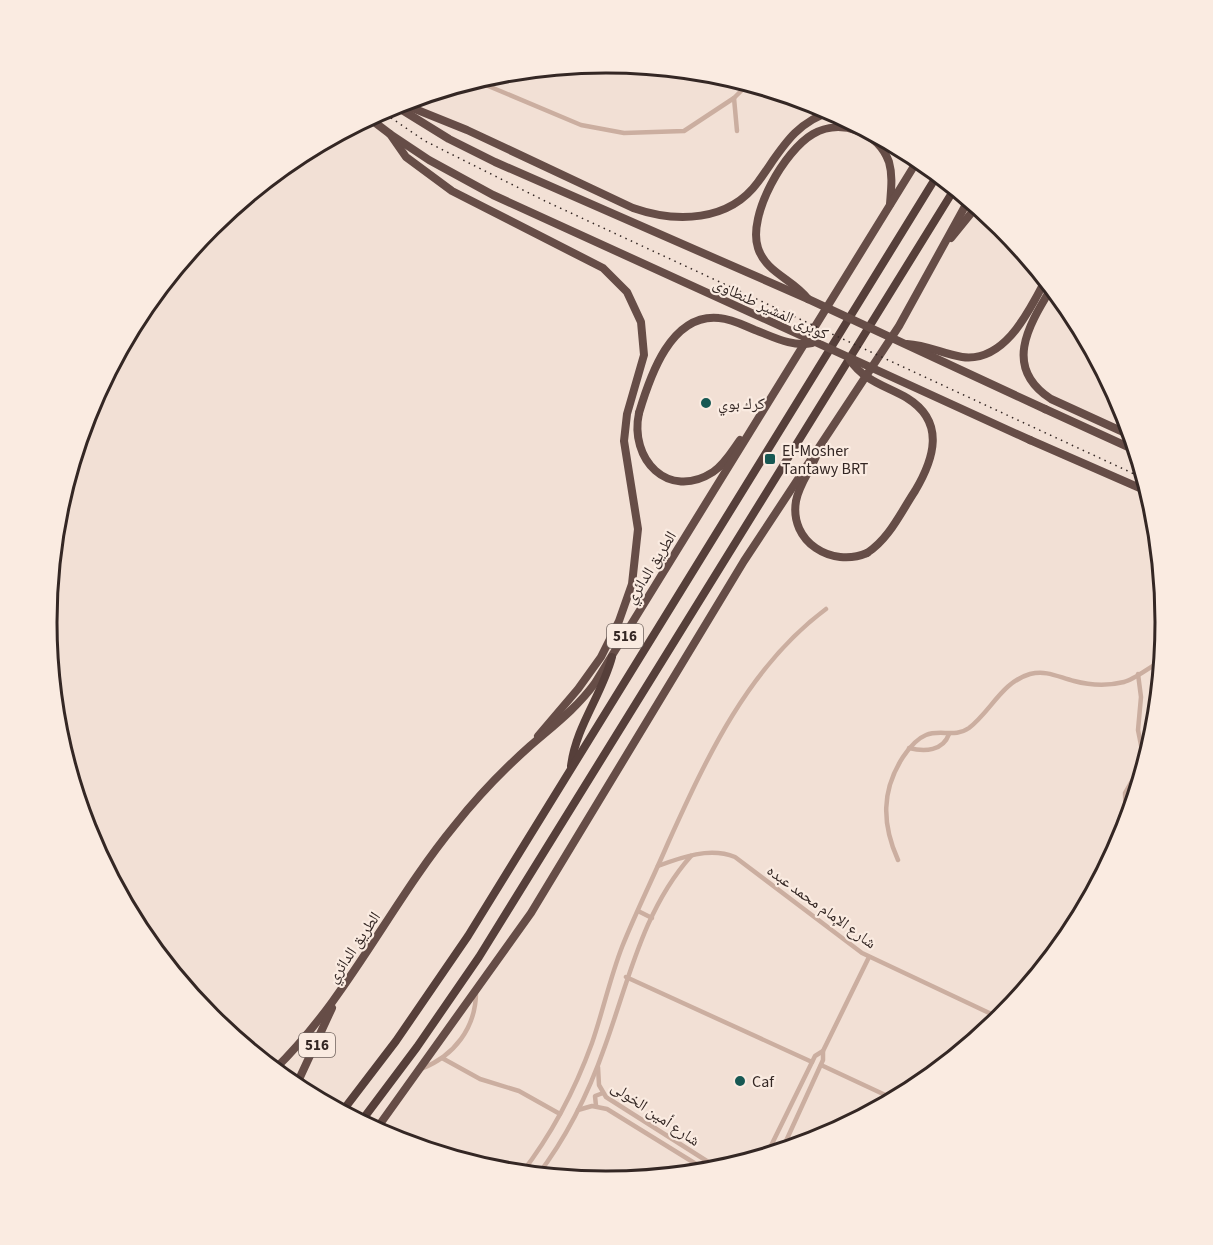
<svg xmlns="http://www.w3.org/2000/svg" width="1213" height="1245" font-family="'Source Sans 3','Noto Naskh Arabic',sans-serif">
<style>
.lines{fill:none;stroke-linecap:round;stroke-linejoin:round}
.minor{stroke:#cbaea0;stroke-width:4.5}
.trunk{stroke:#664d47;stroke-width:8}
.motorway{stroke:#563f3a;stroke-width:8}
.rail{stroke:#342724;stroke-width:1.5;stroke-dasharray:1.5 4.5;stroke-linecap:butt}
.trunk-bridge{stroke:#664d47;stroke-width:8}
.poi-dot{fill:#175853;stroke:#faebe1;stroke-width:2}
.labels{text-anchor:middle;stroke-width:4.5;stroke-linejoin:round;paint-order:stroke}
.shield{fill:#faebe1;stroke:#6f625d;stroke-width:1.5}
.shield-label{font-size:15px;font-weight:bold;fill:#342724}
.street-label{font-size:16px;fill:#342724;stroke:#faebe1}
.poi-label{font-size:16px;fill:#342724;stroke:#faebe1;text-anchor:start}
.rim{fill:none;stroke:#342724;stroke-width:3}
</style>
<rect width="100%" height="100%" fill="#f2e0d5"/>
<g class="lines">
<!-- minor -->
<g class="minor">
<polyline points="474,80 581,125 624,133 684,131 734,98 749,83"/>
<polyline points="734,98 737,131"/>
<path d="M 909,748 C 925,752 943,751 949,734"/>
<polyline points="1126,829 1125,793 1144,760 1138,730 1141,697 1138,674"/>
<path d="M 898,860 C 882,824 881,791 903,757 C 909,748 916,739 926,735 C 940,729 955,738 969,728 C 991,711 1002,682 1030,674 C 1047,670 1058,677 1074,681 C 1089,685 1108,686 1124,682 C 1134,680 1151,666 1163,660"/>
<path d="M 658,866 C 682,857 710,847 735,857 L 862,953 L 1002,1019"/>
<polyline points="638,911 652,918"/>
<polyline points="626,977 812,1062"/>
<polyline points="442,1058 480,1079 519,1091 560,1114"/>
<polyline points="821,1065 896,1100"/>
<polyline points="598,1067 599,1085 606,1097 721,1170"/>
<path d="M 421,1069 C 454,1056 476,1028 476,992"/>
<polyline points="596,1106 595,1096 603,1093"/>
<polyline points="578,1110 592,1106 607,1109 709,1172"/>
<polyline points="781,1152 823,1060 823,1051 869,957"/>
<polyline points="766,1156 815,1056 823,1051"/>
<path d="M 521,1174 C 552,1134 575,1090 592,1043 C 603,1011 610,978 622,947 C 636,912 653,878 668,843 C 707,757 748,667 826,609"/>
<path d="M 537,1176 C 567,1137 589,1092 605,1046 C 629,980 643,910 691,856"/>
</g>
<!-- trunk -->
<g class="trunk">
<path d="M 400,103 L 467,130 L 633,208 C 676,223 729,222 758,182 C 780,152 793,123 832,111"/>
<polyline points="369,118 390,134 406,157 452,191 603,268 627,292 641,322 644,355 627,414 624,441 638,529 632,584 619,621 601,657 578,689 538,736"/>
<polyline points="951,238 977,206"/>
<path d="M 1052,287 C 1029,325 1002,367 1051,399 L 1132,436"/>
<path d="M 808,299 C 793,279 766,273 758,248 C 747,215 785,150 813,134 C 841,118 878,132 889,162 C 893,176 891,190 890,204"/>
<path d="M 907,344 C 927,345 943,354 962,357 C 1005,363 1029,311 1046,279"/>
<polyline points="1045,409 1137,451"/>
<path d="M 639,413 C 629,459 668,501 713,472 C 725,464 732,451 740,440"/>
<polyline points="1030,440 1149,492"/>
<path d="M 817,454 C 811,470 799,484 796,501 C 789,542 832,568 867,553"/>
<path d="M 274,1070 C 348,998 390,904 455,825 C 478,796 503,770 530,746 C 553,726 577,708 595,683 L 919,158"/>
<polyline points="295,1088 332,1008"/>
<polyline points="375,1131 531,913 744,561 899,326 969,199"/>
</g>
<!-- motorway -->
<g class="motorway">
<path d="M 571,766 C 576,726 602,695 612,657"/>
<polyline points="341,1113 396,1041 468,936 938,174"/>
<polyline points="360,1123 417,1047 479,957 955,188"/>
</g>
<!-- rail -->
<polyline class="rail" points="381,111 425,141 545,201 1145,479"/>
<!-- trunk-bridge -->
<g class="trunk-bridge">
<polyline points="394,105 449,139 495,162 808,299 1045,409"/>
<polyline points="390,134 429,160 493,195 1030,440"/>
<path d="M 850,360 C 864,381 886,386 907,398 C 946,422 934,459 915,491 C 901,512 889,539 867,553"/>
<path d="M 639,413 C 650,376 671,313 719,318 C 732,319 743,325 755,330 C 774,337 791,347 812,343"/>
</g>
</g>
<!-- markers -->
<g class="poi-dot">
<circle cx="706" cy="403" r="6"/>
<rect x="764" y="453" width="12" height="12" rx="3"/>
<circle cx="740" cy="1081" r="6"/>
</g>
<g class="labels">
<!-- shield labels -->
<g class="shield">
<rect x="607" y="624" width="36" height="24" rx="4.5"/>
<rect x="299" y="1033" width="36" height="24" rx="4.5"/>
</g>
<g class="shield-label">
<text x="625" y="641">516</text>
<text x="317" y="1050">516</text>
</g>
<!-- street labels -->
<g class="street-label">
<text transform="translate(771 308) rotate(25)" y="6">كوبرى المشير طنطاوى</text>
<text transform="translate(650 567) rotate(-58)" y="6">الطريق الدائري</text>
<text transform="translate(822 906) rotate(36)" y="6">شارع الإمام محمد عبده</text>
<text transform="translate(353 947) rotate(-56)" y="6">الطريق الدائري</text>
<text transform="translate(656 1113) rotate(34)" y="6">شارع أمين الخولى</text>
</g>
<!-- poi labels -->
<g class="poi-label">
<text x="718" y="409">كرك بوي</text>
<text x="782" y="456">El-Mosher<tspan x="782" dy="18">Tantawy BRT</tspan></text>
<text x="752" y="1087">Caf</text>
</g>
</g>
<!-- crop -->
<path d="M0 0H1213V1245H0ZM57 622a549 549 0 1 1 1098 0a549 549 0 1 1-1098 0Z" fill="#faebe1" fill-rule="evenodd"/>
<path class="rim" d="M57 622a549 549 0 1 1 1098 0a549 549 0 1 1-1098 0Z"/>
</svg>
